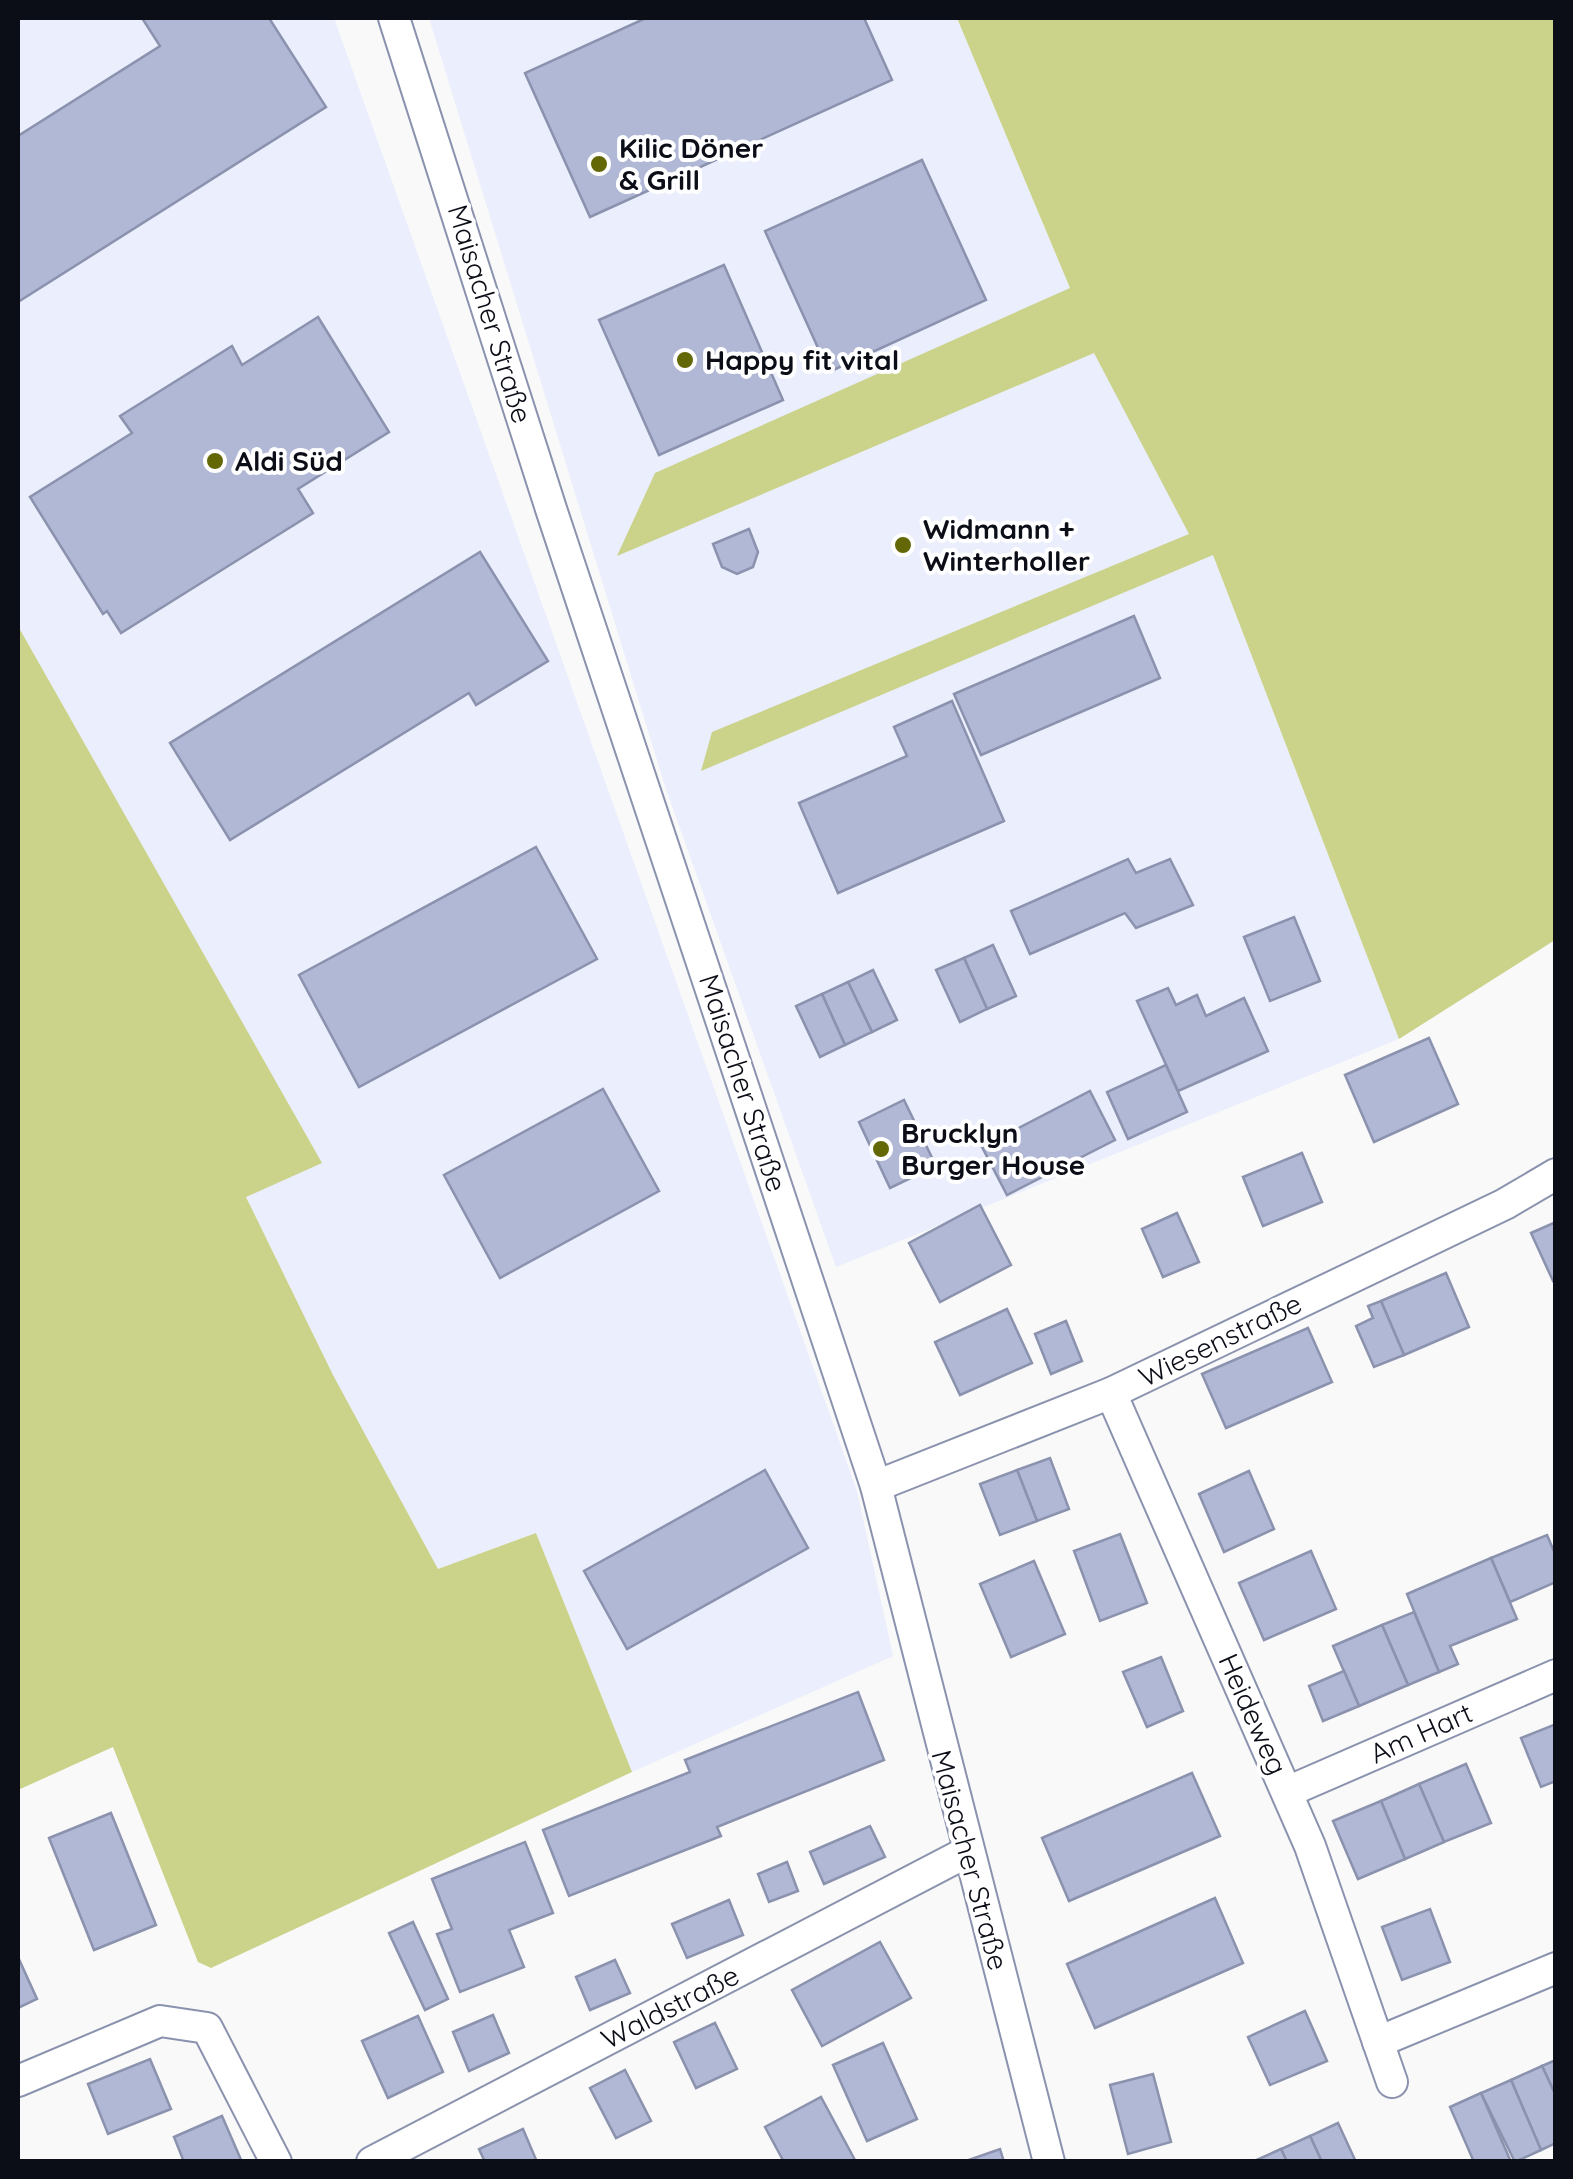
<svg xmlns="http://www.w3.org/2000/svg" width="1573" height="2179" font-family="Quicksand,sans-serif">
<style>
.built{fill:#eaeefd}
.forest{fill:#cbd28a}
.building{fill:#b1b8d6;stroke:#8b92ae;stroke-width:2.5}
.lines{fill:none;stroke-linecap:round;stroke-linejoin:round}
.street-casing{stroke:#8b92ae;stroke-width:34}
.street{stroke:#fff;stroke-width:30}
.poi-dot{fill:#636705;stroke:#fff;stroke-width:4}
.labels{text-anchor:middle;stroke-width:8;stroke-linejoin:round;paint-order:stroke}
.poi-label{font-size:28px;font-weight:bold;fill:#0b0d17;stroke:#fff;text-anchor:start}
.street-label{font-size:28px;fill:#0b0d17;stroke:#fff}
</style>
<rect width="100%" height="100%" fill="#f9f9f9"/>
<!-- built -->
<g class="built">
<polygon points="18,18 334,18 857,1491 893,1656 632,1772 536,1533 438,1569 333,1375 246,1197 321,1162 18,626"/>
<polygon points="429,18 957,18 1070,288 1213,555 1399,1039 836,1267 665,786"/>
</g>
<!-- forest -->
<g class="forest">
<polygon points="957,18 1555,18 1555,940 1399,1039 1213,555 701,771 712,732 1189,534 1094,353 617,556 655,473 1070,288"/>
<polygon points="18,626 322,1163 246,1197 333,1375 438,1569 536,1533 632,1772 211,1968 198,1962 113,1747 18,1790"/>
</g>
<!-- building -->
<g class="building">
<polygon points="142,18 269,18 326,107 18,302 18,136 160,46"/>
<polygon points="646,18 864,18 892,80 590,217 525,73"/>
<polygon points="922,160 986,300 829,372 765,231"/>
<polygon points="724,265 783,400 659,455 599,320"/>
<polygon points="318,317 389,432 298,489 313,513 121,633 107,611 103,614 30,497 132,433 120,416 232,346 242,365"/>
<polygon points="749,529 758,552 753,567 737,574 722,567 713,544"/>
<polygon points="480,552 548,661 476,705 469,693 230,840 170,743"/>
<polygon points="1134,616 1160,678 981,755 954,694"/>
<polygon points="952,701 1004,821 838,893 799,803 907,756 894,727"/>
<polygon points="536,847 597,959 359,1087 299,975"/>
<polygon points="1128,859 1136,873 1170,859 1193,905 1136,928 1125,913 1030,954 1011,911"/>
<polygon points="1294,917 1320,981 1270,1001 1244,937"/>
<polygon points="993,945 1016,996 987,1009 964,958"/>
<polygon points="964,958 987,1009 960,1022 936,970"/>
<polygon points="873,970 897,1020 872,1032 848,982"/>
<polygon points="848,982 872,1032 845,1045 822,994"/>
<polygon points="1168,988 1176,1005 1197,995 1206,1016 1244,998 1268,1051 1178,1091 1137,1001"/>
<polygon points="822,994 845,1045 820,1057 796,1006"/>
<polygon points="1429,1038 1458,1104 1374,1142 1345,1075"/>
<polygon points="1166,1065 1187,1112 1128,1139 1107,1092"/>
<polygon points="603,1089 659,1191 500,1278 444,1175"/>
<polygon points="1090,1091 1115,1140 1007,1195 982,1147"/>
<polygon points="904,1100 936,1166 890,1188 859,1122"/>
<polygon points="1302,1153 1322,1202 1263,1226 1243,1177"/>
<polygon points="980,1205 1011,1265 940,1302 909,1243"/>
<polygon points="1177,1213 1199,1262 1163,1277 1142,1229"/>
<polygon points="1556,1222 1556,1279 1553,1281 1531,1233"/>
<polygon points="1446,1273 1469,1327 1404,1355 1381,1301"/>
<polygon points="1381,1301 1404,1355 1374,1367 1356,1326 1373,1318 1368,1306"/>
<polygon points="1007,1309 1032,1363 960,1395 935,1342"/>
<polygon points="1066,1321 1082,1361 1051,1374 1035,1334"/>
<polygon points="1308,1328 1332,1382 1226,1428 1202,1374"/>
<polygon points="1050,1458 1069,1509 1037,1521 1017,1470"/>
<polygon points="765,1470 808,1548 627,1649 584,1571"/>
<polygon points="1017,1470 1037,1521 1000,1535 980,1484"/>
<polygon points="1249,1471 1274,1529 1224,1552 1199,1494"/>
<polygon points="1120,1534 1147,1603 1100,1621 1074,1551"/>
<polygon points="1547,1535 1556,1556 1556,1582 1510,1602 1491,1558"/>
<polygon points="1311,1551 1336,1609 1264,1640 1239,1583"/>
<polygon points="1491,1558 1517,1619 1450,1646 1458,1664 1439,1672 1407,1594"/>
<polygon points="1034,1561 1065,1634 1011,1657 980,1584"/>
<polygon points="1414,1612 1439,1672 1408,1685 1382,1625"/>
<polygon points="1382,1625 1408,1685 1359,1706 1333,1646"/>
<polygon points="1161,1657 1183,1711 1147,1727 1123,1672"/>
<polygon points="1344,1671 1359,1706 1323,1721 1309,1686"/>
<polygon points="858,1692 884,1760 717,1827 721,1836 569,1896 543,1830 690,1772 685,1760"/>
<polygon points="1556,1724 1556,1781 1541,1787 1521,1738"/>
<polygon points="1466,1764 1491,1823 1444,1842 1419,1784"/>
<polygon points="1192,1773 1220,1836 1069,1901 1042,1838"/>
<polygon points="1419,1784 1444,1842 1405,1859 1381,1801"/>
<polygon points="1381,1801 1405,1859 1358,1879 1333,1821"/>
<polygon points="111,1813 156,1925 94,1950 49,1838"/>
<polygon points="870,1826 885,1857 824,1884 810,1852"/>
<polygon points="525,1842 553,1913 509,1930 524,1967 460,1992 437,1934 452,1929 432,1879"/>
<polygon points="787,1862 798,1891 769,1902 758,1874"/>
<polygon points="1215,1898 1243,1963 1095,2028 1067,1964"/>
<polygon points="729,1900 743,1935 687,1958 672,1924"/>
<polygon points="1430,1909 1450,1962 1402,1980 1382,1927"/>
<polygon points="413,1922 448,1999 425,2010 389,1933"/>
<polygon points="880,1942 911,1998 822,2046 792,1990"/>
<polygon points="18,1957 37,1999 18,2008"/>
<polygon points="615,1960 630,1993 590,2010 576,1977"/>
<polygon points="1305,2011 1327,2061 1270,2085 1248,2037"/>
<polygon points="493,2015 509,2053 469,2071 453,2032"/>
<polygon points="418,2016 443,2072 388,2098 362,2041"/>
<polygon points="715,2023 737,2069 696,2088 674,2042"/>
<polygon points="883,2043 917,2119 867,2141 833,2065"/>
<polygon points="150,2059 171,2109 108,2134 88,2084"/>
<polygon points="1556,2060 1556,2096 1542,2066"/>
<polygon points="1542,2066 1556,2096 1556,2143 1541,2150 1511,2080"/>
<polygon points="625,2070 651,2121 616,2138 590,2088"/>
<polygon points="1153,2074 1171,2142 1128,2154 1110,2085"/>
<polygon points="1511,2080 1541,2150 1515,2162 1481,2093"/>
<polygon points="1481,2093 1511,2162 1474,2162 1450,2107"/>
<polygon points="821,2097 856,2162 784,2162 765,2127"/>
<polygon points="222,2116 242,2162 184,2162 174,2137"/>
<polygon points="1338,2123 1356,2162 1322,2162 1310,2136"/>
<polygon points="523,2129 537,2162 485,2162 479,2149"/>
<polygon points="1310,2136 1322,2162 1287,2162 1281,2149"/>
<polygon points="1000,2149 1004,2162 963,2162"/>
<polygon points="1281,2149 1287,2162 1252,2162"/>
</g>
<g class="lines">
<defs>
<g id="street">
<polyline points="394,18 552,512 876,1486 1049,2162"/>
<polyline points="1111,1393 1310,1846 1392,2082"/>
<polyline points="876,1486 1111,1393 1505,1204 1556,1174"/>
<polyline points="1287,1792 1556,1675"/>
<polyline points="1378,2042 1556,1968"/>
<polyline points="18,2081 160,2021 207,2028 276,2162"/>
<polyline points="372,2162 967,1852"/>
</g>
</defs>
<!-- street casing -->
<use href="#street" class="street-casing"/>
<!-- street -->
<use href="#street" class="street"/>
</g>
<!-- markers -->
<g class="poi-dot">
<circle cx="599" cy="164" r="10"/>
<circle cx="685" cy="360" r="10"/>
<circle cx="215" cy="461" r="10"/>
<circle cx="903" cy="545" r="10"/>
<circle cx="881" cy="1149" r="10"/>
</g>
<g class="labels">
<!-- poi labels -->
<g class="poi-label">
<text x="619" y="158">Kilic Döner<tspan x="619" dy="32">&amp; Grill</tspan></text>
<text x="705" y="370">Happy fit vital</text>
<text x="235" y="471">Aldi Süd</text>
<text x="923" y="539">Widmann +<tspan x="923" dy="32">Winterholler</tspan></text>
<text x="901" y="1143">Brucklyn<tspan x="901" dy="32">Burger House</tspan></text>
</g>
<!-- street labels -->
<g class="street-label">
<text transform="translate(490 314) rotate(73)" y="10">Maisacher Straße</text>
<text transform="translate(743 1083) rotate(72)" y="10">Maisacher Straße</text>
<text transform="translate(1220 1340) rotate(-26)" y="10">Wiesenstraße</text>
<text transform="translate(1253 1714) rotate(66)" y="10">Heideweg</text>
<text transform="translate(1421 1733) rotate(-24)" y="10">Am Hart</text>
<text transform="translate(970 1860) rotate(75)" y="10">Maisacher Straße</text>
<text transform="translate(670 2007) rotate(-27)" y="10">Waldstraße</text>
</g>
</g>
<!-- border -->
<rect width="1573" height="2179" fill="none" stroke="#0b0d17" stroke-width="40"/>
</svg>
